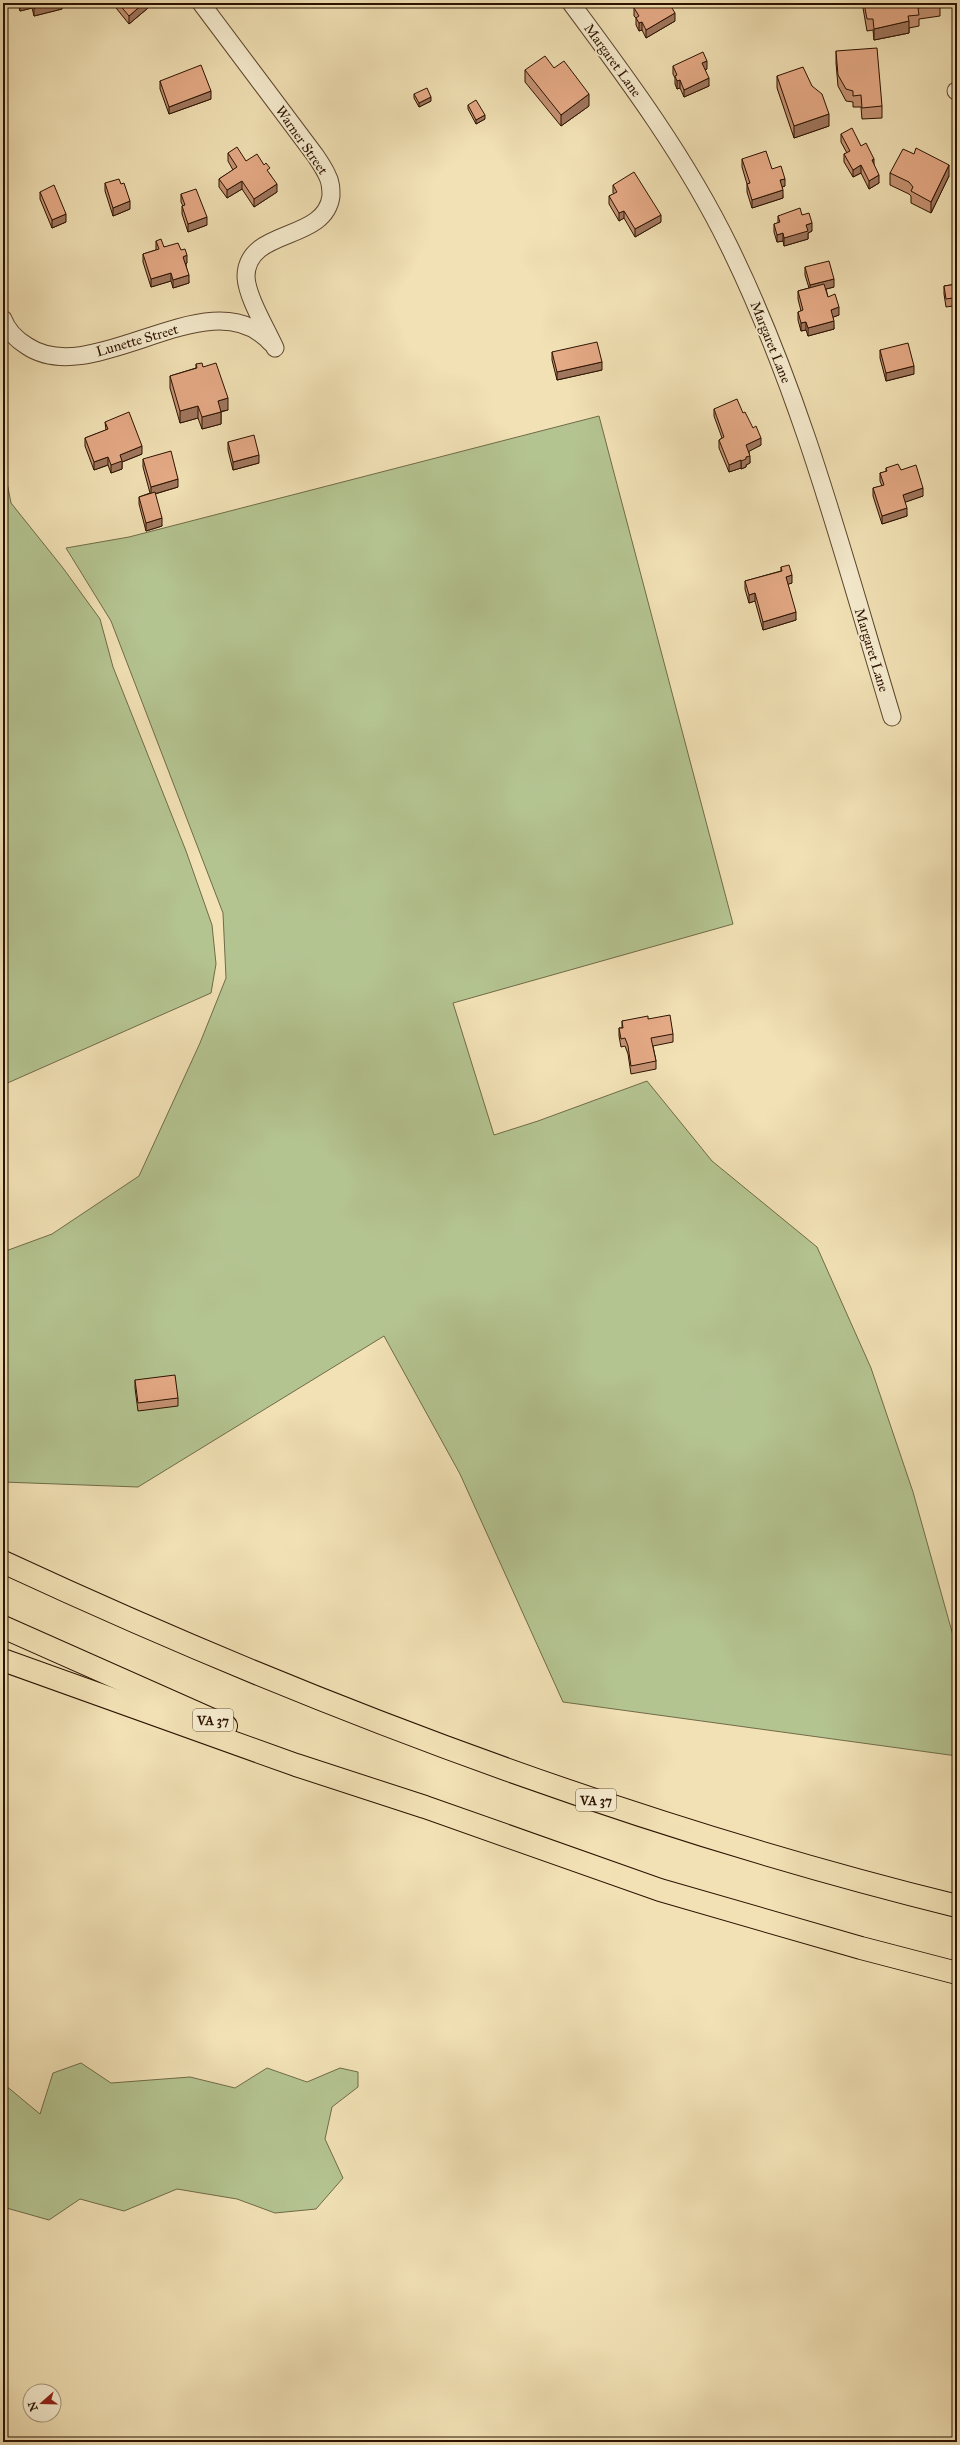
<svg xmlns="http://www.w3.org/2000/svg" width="960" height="2445" font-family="'IM FELL Great Primer',serif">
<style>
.green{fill:#b4c491;stroke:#706b48}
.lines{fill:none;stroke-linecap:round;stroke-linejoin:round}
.street-casing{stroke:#5d462d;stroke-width:19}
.highway-casing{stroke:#2c1200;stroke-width:24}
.street{stroke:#f6eccf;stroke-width:17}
.highway{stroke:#f1e1b5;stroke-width:22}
.wall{fill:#c59273;stroke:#2c1200}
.shaded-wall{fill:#a0775e;stroke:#2c1200}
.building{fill:#e5aa86;stroke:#2c1200}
.labels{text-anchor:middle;stroke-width:3.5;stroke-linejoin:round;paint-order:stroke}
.shield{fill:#f6eccf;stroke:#69533e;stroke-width:1}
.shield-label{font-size:13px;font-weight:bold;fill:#2c1200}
.street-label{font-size:14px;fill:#2c1200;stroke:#f6eccf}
</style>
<rect width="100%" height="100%" fill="#f1e1b5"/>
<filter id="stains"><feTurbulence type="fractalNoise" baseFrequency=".005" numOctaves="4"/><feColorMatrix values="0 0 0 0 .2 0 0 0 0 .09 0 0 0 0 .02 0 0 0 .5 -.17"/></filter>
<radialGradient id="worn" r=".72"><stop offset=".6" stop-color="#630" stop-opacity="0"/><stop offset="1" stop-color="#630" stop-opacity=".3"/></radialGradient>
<!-- green -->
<g class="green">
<polygon points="599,416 733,924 453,1003 494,1135 538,1121 647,1081 712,1161 817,1247 871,1368 913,1492 954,1639 957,1651 957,1756 563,1702 460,1474 384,1336 138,1487 3,1482 3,1252 52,1234 139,1176 200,1043 226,978 223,913 111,621 66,548 129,537"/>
<polygon points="3,462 11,503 63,568 100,619 113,667 186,851 212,925 216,964 211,993 3,1085"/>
<polygon points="81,2063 111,2083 190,2077 235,2088 267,2068 307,2082 340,2068 358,2072 358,2087 332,2107 325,2139 343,2178 316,2209 275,2213 237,2199 177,2189 124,2211 80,2199 49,2220 3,2207 3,2088 5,2085 40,2114 53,2073"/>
</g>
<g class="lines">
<defs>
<g id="street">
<path d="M 201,3 L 315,155 C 319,161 324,168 327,175 C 331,182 331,189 331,196 C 325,243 246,227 246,277 C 247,297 266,328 275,348"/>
<path d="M 571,3 C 629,81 686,158 729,246 C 802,395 844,558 892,717"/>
<polyline points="956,91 957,91"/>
<path d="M 3,319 C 7,330 17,340 27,346 C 94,391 211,275 271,343"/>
</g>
<g id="highway">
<path d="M 3,1562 C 309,1704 629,1825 957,1906"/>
<polyline points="3,1627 226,1726"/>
<polyline points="3,1660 296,1765 425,1807 660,1890 861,1948 957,1973"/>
</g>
</defs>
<!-- street casing -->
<use href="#street" class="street-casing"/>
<!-- highway casing -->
<use href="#highway" class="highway-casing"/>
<!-- street -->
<use href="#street" class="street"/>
<!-- highway -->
<use href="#highway" class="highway"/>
</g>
<!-- wall -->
<g class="wall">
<polygon points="18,3 62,3 62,9 34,16 32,8 20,11"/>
<polygon points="112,3 148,3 148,8 129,24"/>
<polygon points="863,3 940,3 940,16 919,19 919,26 909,28 909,33 874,40 873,30 867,31 863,8"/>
<polygon points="634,8 675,21 646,38 642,30 639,31 636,25 636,18 634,16"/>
<polygon points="836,51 882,106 882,118 862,119 861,107 853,107 853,102 846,101 838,86 836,63"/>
<polygon points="673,66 707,69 705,70 709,86 684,97 680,88 677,89 675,84 675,78 673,74"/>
<polygon points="554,68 589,106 561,126 525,82 525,70"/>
<polygon points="777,76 812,86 829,126 794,138 777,88"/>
<polygon points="160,81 211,99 169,114 160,89"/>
<polygon points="414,94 431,101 419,107 414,98"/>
<polygon points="468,105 485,119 476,124 468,109"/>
<polygon points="841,134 861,146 874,166 879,183 869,189 861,173 853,177 844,162 844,154 847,153 841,142"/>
<polygon points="228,153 246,161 270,174 277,192 254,207 242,189 227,198 219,187 219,179 233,170 228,161"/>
<polygon points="742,159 772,169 785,186 782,187 783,198 752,208 747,192 747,184 742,167"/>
<polygon points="890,173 949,176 931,213 911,203 911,196 909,194 890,185"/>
<polygon points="105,183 130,209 113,216 105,191"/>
<polygon points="613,185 661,222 635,237 624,218 619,221 609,204 609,196 614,194 613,193"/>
<polygon points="40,192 66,222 52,228 40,199"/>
<polygon points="181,194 207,225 188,232 182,214 182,206 183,206 181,202"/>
<polygon points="802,215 812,231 808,233 808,239 784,246 783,241 777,242 774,232 774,224 778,223 778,216"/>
<polygon points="156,241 164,247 181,250 187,263 186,264 189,283 173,288 171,281 151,287 143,262 143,254 156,250"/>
<polygon points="805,267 834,287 826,289 828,297 839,315 833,317 834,329 808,336 806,330 801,331 798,320 798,312 801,311 798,299 798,291 809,288 805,275"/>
<polygon points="957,284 957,324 953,306 946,307 944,294 944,286"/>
<polygon points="880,350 914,374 886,381 880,358"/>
<polygon points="552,352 602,370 557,380 552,360"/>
<polygon points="196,364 203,367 228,410 221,412 221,424 202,429 198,418 180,423 170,388 170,376 196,368"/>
<polygon points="714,409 743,413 761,445 749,451 750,463 746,465 746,467 741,469 741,468 729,472 719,448 719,440 722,438 714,416"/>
<polygon points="105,422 142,454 122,462 122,469 111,473 108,465 94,470 85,446 85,438 106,430"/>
<polygon points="957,438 957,459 953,443 953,439"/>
<polygon points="228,442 259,463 233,470 228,450"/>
<polygon points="143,459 178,487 155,494 162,526 146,531 139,504 139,497 150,493 143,467"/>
<polygon points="886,468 901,470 923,496 905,502 907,516 882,524 873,496 873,488 882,486 880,481 880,473 886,472"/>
<polygon points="781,567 792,583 788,584 796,620 763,630 755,601 749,603 745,589 745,581 781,571"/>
<polygon points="648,1019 673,1034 673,1042 653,1046 656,1061 656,1069 631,1074 628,1054 625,1046 621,1047 619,1036 619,1028 622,1028 622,1021"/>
<polygon points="135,1380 178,1398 178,1406 138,1411 135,1388"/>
</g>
<!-- shaded-wall -->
<g class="shaded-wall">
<polygon points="20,3 32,3 32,8 20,11"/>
<polygon points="55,3 62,3 62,9 34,16 34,8"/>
<polygon points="144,3 148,3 148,8 129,24 129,16"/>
<polygon points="675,13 675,21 646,38 646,30"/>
<polygon points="909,21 909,33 874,40 874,29"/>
<polygon points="642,22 642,30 639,31 639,23"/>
<polygon points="707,61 707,69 702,71 702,63"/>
<polygon points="709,78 709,86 684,97 684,90"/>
<polygon points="680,80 680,88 677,89 677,81"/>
<polygon points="211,91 211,99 169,114 169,107"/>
<polygon points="589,94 589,106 561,126 561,115"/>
<polygon points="431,97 431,101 419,107 419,103"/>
<polygon points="829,114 829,126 794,138 794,126"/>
<polygon points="485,115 485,119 476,124 476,120"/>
<polygon points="874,159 874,167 872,160"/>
<polygon points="861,165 861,173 853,177 853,170"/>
<polygon points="949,165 949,176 931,213 931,202"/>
<polygon points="879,175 879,183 869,189 869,181"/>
<polygon points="785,179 785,186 780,188 780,180"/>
<polygon points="242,181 242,189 227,198 227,190"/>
<polygon points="277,184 277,192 254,207 254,199"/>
<polygon points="783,190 783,198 752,208 752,200"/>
<polygon points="130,201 130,209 113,216 113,208"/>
<polygon points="624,211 624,218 619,221 619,213"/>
<polygon points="66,214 66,222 52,228 52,220"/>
<polygon points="661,215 661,222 635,237 635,229"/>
<polygon points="207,217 207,225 188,232 188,224"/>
<polygon points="812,223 812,231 808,233 808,239 784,246 784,238 806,225"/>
<polygon points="783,233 783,241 777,242 777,235"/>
<polygon points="187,255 187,263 183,265 183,257"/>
<polygon points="171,273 171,281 151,287 151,279"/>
<polygon points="189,275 189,283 173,288 173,280"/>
<polygon points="834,279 834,287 810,293 810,285"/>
<polygon points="839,307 839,315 831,318 831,310"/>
<polygon points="834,321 834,329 808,336 808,328"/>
<polygon points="806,322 806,330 801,331 801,323"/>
<polygon points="602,362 602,370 557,380 557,372"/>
<polygon points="914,366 914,374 886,381 886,373"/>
<polygon points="228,398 228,410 218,412 218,401"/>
<polygon points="198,406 198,418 180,423 180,411"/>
<polygon points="221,412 221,424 202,429 202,417"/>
<polygon points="761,438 761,445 746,453 746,445"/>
<polygon points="142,446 142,454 122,462 122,469 111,473 111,465 120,455"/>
<polygon points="259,455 259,463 233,470 233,462"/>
<polygon points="750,456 750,463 746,465 746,467 741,469 741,461 746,457"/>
<polygon points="108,457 108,465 94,470 94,462"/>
<polygon points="741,460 741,468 729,472 729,465"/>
<polygon points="178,479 178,487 151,495 151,487"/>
<polygon points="923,488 923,496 903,503 903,495"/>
<polygon points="907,508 907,516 882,524 882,516"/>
<polygon points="162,518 162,526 146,531 146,523"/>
<polygon points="792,575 792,583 786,585 786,577"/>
<polygon points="755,593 755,601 749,603 749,595"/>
<polygon points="796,612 796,620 763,630 763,622"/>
</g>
<!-- building -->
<g class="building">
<polygon points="32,3 55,3 34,8"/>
<polygon points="118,3 144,3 129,16"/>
<polygon points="642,3 669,3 675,13 646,30 642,22 639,23 636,18 639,16 634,8"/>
<polygon points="864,3 940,3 940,4 918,8 919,15 908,16 909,21 874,29 873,19 867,19"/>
<polygon points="877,48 882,106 862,108 861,95 853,96 853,91 846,89 838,75 836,51"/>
<polygon points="703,52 707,61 702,63 709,78 684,90 680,80 677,81 675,76 677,75 673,66"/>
<polygon points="545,56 554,68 564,61 589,94 561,115 525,70"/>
<polygon points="201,65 211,91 169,107 160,81"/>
<polygon points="803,67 812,86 822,94 829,114 794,126 777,76"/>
<polygon points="427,88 431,97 419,103 414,94"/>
<polygon points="476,100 485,115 476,120 468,105"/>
<polygon points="852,128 861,146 866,143 874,159 872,160 879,175 869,181 861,165 853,170 844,154 850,151 841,134"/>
<polygon points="237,147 246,161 257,154 264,165 266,163 270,168 267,170 277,184 254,199 242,181 227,190 219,179 237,167 228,153"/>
<polygon points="916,148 949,165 931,202 911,191 913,187 909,182 890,173 903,149 914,154"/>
<polygon points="766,151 772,169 781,166 785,179 780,180 783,190 752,200 747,184 750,183 742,159"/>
<polygon points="634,172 661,215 635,229 624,211 619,213 609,196 617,192 613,185"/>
<polygon points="119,179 121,184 124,183 130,201 113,208 105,183"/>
<polygon points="54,185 66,214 52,220 40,192"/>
<polygon points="196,189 207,217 188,224 182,206 185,205 181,194"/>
<polygon points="800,208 802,215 809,213 812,223 806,225 808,231 784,238 783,233 777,235 774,224 780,222 778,216"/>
<polygon points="161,239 164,247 178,243 181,250 185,249 187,255 183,257 189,275 173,280 171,273 151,279 143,254 159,249 156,241"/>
<polygon points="829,261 834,279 810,285 805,267"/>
<polygon points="824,284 828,297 835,294 839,307 831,310 834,321 808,328 806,322 801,323 798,312 803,310 798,291"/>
<polygon points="957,284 957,316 953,298 946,299 944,286"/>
<polygon points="597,342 602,362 557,372 552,352"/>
<polygon points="908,343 914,366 886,373 880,350"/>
<polygon points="202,363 203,367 216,363 228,398 218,401 221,412 202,417 198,406 180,411 170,376 197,368 196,364"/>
<polygon points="737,399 743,413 745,412 753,428 756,426 761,438 746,445 750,456 746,457 746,459 741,461 741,460 729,465 719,440 724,437 714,409"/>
<polygon points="129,412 142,446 120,455 122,461 111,465 108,457 94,462 85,438 108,429 105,422"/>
<polygon points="254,435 259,455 233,462 228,442"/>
<polygon points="957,438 957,455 953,439"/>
<polygon points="171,451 178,479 151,487 143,459"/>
<polygon points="898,464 901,470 916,465 923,488 903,495 907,508 882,516 873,488 884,485 880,473 887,471 886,468"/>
<polygon points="155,492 162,518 146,523 139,497"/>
<polygon points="789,565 792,575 786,577 796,612 763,622 755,593 749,595 745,581 782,571 781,567"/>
<polygon points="670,1015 673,1034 651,1038 656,1061 631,1066 628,1046 625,1038 621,1039 619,1028 623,1028 622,1021 648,1016 648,1019"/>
<polygon points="175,1375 178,1398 138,1403 135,1380"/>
</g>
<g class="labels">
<!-- shield labels -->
<g class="shield">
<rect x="193" y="1709" width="40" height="22" rx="3"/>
<rect x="576" y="1789" width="40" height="22" rx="3"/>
</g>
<g class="shield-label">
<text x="213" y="1725">VA 37</text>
<text x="596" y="1805">VA 37</text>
</g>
<!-- street labels -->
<g class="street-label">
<text transform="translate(613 60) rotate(54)" y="5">Margaret Lane</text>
<text transform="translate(302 140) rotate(55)" y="5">Warner Street</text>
<text transform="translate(137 340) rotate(-16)" y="5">Lunette Street</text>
<text transform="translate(771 342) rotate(68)" y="5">Margaret Lane</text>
<text transform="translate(872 650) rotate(73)" y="5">Margaret Lane</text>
</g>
</g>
<!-- margin -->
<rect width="960" height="2445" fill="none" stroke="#f1e1b5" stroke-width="16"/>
<rect x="4" y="4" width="952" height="2437" fill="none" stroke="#2c1200" stroke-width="2"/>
<rect x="8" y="8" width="944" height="2429" fill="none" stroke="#2c1200"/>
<!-- north arrow -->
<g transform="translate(42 2403) rotate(250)"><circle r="19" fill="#f6eccf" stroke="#a5957c"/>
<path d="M0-3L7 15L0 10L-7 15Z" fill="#8f2418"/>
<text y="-6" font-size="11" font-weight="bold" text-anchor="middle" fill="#2c1200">N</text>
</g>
<rect width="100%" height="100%" filter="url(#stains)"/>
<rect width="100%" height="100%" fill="url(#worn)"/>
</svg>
